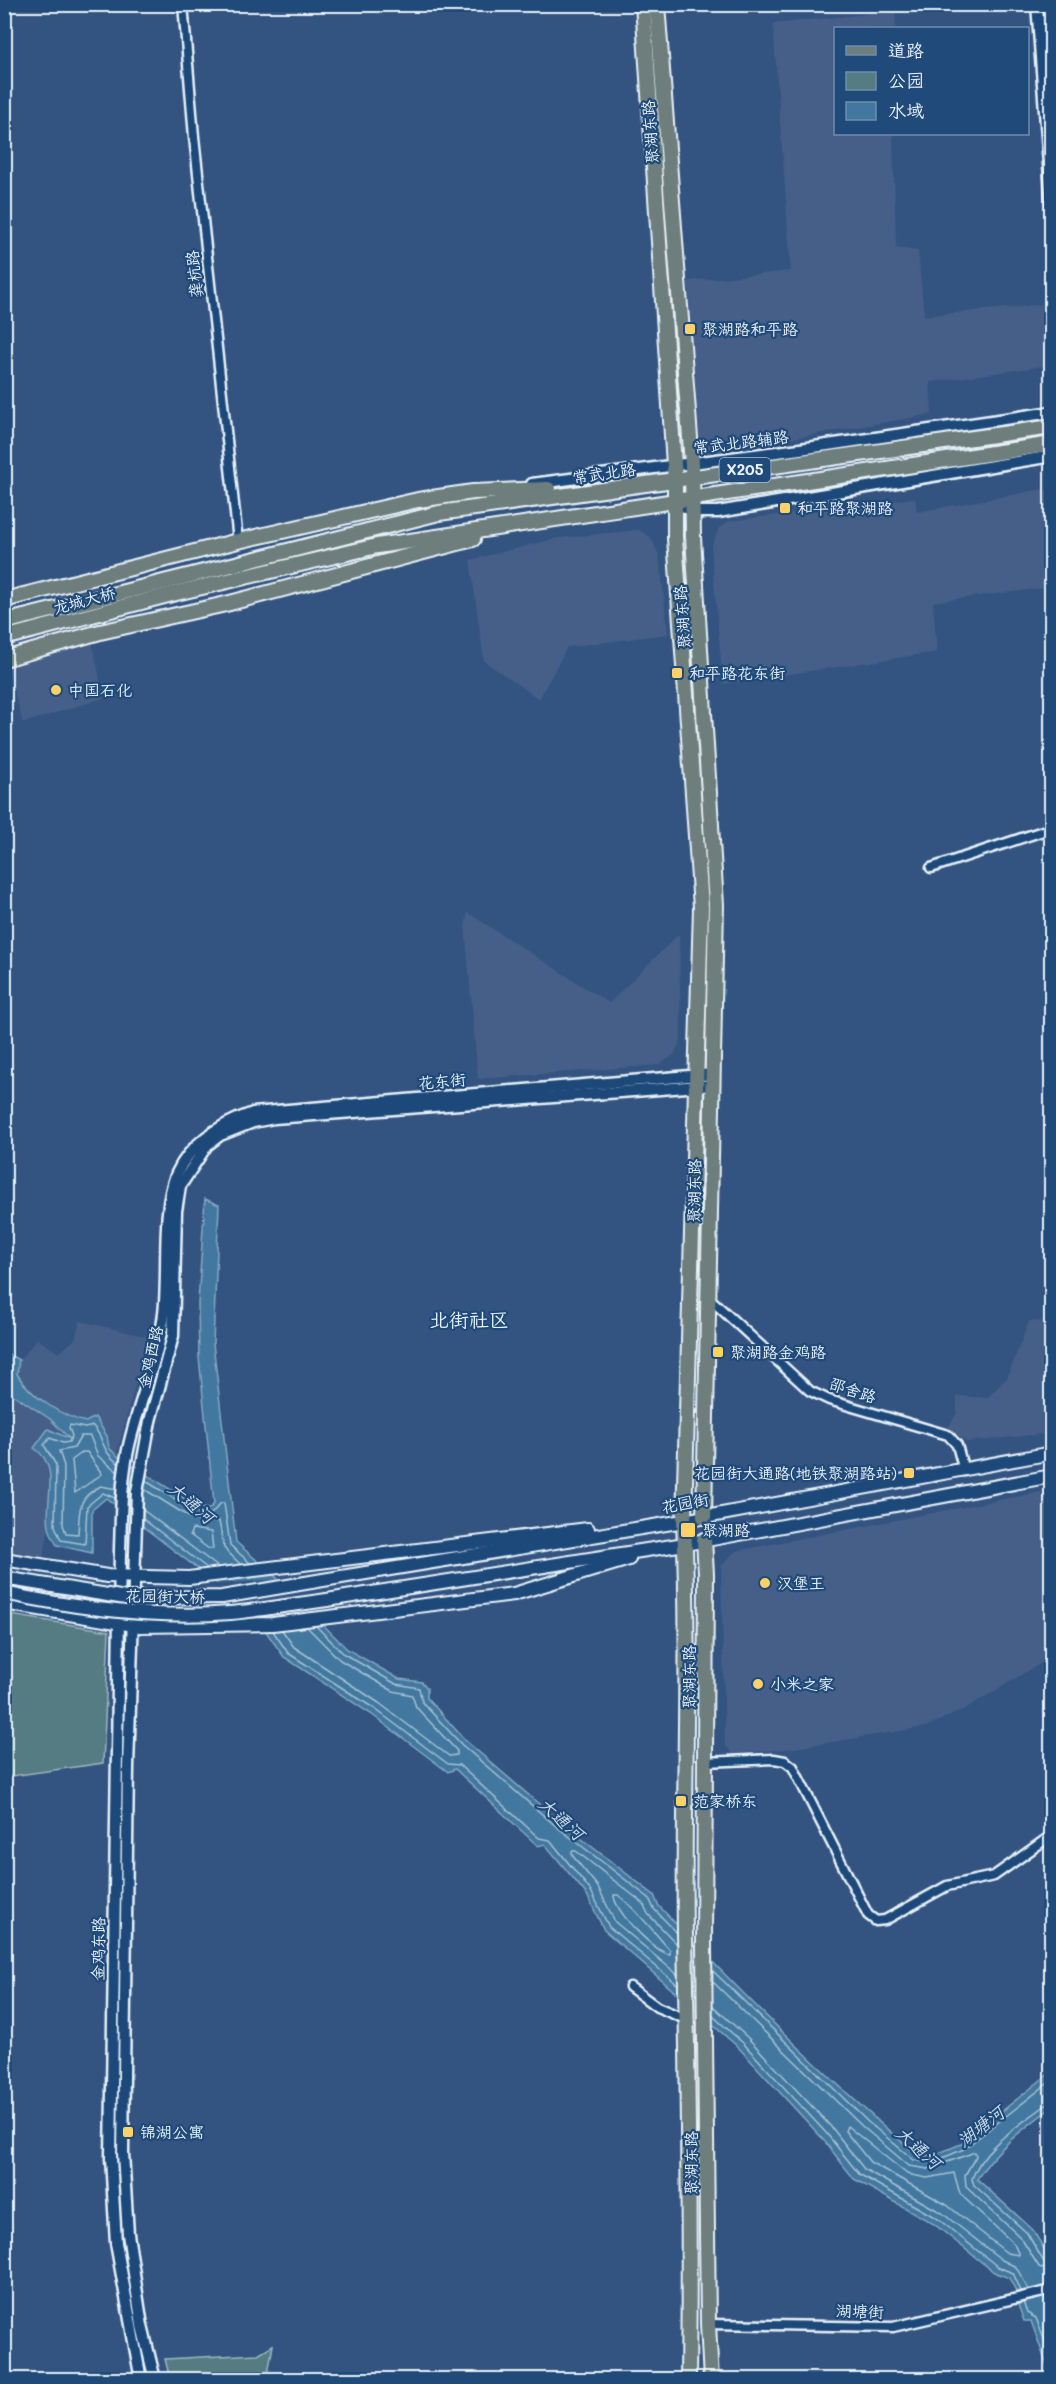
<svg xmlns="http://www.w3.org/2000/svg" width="1056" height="2384" font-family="Mali,'LXGW WenKai TC',sans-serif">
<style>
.built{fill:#455f88}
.green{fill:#547c83;stroke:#9eb6be;stroke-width:1.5}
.water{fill:#42789f;stroke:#84a8c3;stroke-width:1.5}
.pier{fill:#335481}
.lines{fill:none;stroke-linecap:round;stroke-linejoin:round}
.shore{stroke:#a6c1d4;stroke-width:1.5}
.minor-casing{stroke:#e8f1f8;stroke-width:13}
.tertiary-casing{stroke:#e8f1f8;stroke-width:15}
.secondary-casing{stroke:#e8f1f8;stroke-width:16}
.primary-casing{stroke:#e8f1f8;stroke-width:18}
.minor{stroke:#1f4a7a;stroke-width:8}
.tertiary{stroke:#1f4a7a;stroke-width:10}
.secondary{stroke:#1f4a7a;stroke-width:12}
.primary{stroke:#6d7e7c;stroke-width:14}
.secondary-bridge-casing{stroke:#e8f1f8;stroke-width:16;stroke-linecap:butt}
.secondary-bridge{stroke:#1f4a7a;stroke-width:12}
.poi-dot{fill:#ffd166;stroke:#1f4a7a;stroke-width:2}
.labels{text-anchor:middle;stroke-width:4.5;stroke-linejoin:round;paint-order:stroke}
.shield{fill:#1f4a7a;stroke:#acbfd2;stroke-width:1.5}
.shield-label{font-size:15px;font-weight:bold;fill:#e8f1f8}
.street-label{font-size:16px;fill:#e8f1f8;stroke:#1f4a7a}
.poi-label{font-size:16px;fill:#e8f1f8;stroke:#1f4a7a;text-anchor:start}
.water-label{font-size:18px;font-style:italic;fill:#cfdfeb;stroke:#1f4a7a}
.quarter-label{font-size:20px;fill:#e8f1f8;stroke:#1f4a7a}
</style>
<rect width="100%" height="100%" fill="#335481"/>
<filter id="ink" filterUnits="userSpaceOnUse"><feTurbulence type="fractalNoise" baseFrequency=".0167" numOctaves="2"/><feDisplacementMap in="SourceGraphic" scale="12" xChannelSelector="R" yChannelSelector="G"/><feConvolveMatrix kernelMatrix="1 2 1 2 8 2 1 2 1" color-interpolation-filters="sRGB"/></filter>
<g filter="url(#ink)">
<!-- built -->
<g class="built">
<polygon points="895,11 896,28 836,28 836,134 893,134 896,248 918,251 924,316 1047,304 1051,365 930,382 932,414 715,452 704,446 699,437 688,281 791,271 773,24"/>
<polygon points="1044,489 1051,493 1051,587 933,602 937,652 723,684 711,548 719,528 729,521 915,498 917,512"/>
<polygon points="639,530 651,538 659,555 668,634 567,647 539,699 484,661 470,560 558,538"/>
<polygon points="92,642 104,698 23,723 7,666"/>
<polygon points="468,913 609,1003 679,934 681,1040 674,1055 658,1065 478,1079 465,926"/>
<polygon points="80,1321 148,1337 105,1498 49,1528 43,1558 5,1550 4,1379 37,1339 59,1353 75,1339"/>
<polygon points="1029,1321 1051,1322 1051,1433 967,1442 948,1428 957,1413 957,1396 987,1398 1007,1378"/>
<polygon points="1051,1490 1051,1657 963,1710 925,1727 788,1749 733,1754 725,1745 721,1566 736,1551"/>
</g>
<!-- green -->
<g class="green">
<polygon points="5,1614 109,1631 103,1763 5,1777"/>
<polygon points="273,2345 267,2379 170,2379 165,2359 258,2354"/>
</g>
<!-- water -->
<path class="water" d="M 205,1199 L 219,1205 L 213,1343 L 236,1542 L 278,1579 L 347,1649 L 399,1679 L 422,1682 L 427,1688 L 427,1698 L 466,1741 L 560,1822 L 654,1895 L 658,1905 C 740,1992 825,2077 916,2154 L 925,2156 L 939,2153 L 961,2144 L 1051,2072 L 1051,2108 C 1023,2129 996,2149 977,2179 L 1032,2229 L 1051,2260 L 1051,2377 L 1031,2321 L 1024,2321 L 1014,2294 L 1016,2291 L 1009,2278 L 994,2272 L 934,2224 L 854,2179 L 822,2138 L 738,2047 L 604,1930 L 587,1895 L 545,1844 L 538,1846 L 455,1769 L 448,1772 L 371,1714 L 284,1657 L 250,1609 L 106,1498 L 92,1510 L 92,1553 L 57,1545 C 54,1540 50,1533 49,1527 C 44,1499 62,1467 34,1448 L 48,1429 L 70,1439 L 50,1419 L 5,1389 L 4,1352 L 19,1360 L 17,1374 C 30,1396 61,1416 86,1422 L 95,1417 L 107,1436 L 109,1448 L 120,1458 L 200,1508 L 209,1509 L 214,1504 L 199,1357 L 198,1303 Z"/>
<!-- pier -->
<polygon class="pier" points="282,1579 323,1620 258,1625 248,1611 213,1584"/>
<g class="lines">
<!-- shore -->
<g class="shore">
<polygon points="83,1452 87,1452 102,1474 75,1493 72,1460"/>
<polyline points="146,1481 197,1513 211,1514 221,1503 224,1503 230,1545 250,1563"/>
<path d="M 116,1489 L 101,1486 C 76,1498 80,1510 78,1534 L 66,1533 L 63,1525 L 64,1466 L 59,1451 L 74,1448 L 81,1436 L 90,1436 L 98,1456 L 118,1472"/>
<polyline points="144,1489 194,1520 219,1521 224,1548 240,1564"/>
<path d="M 115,1498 L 103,1493 L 87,1506 L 85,1544 L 61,1540 L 55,1526 L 56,1465 L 44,1445 L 50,1438 L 63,1443 L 69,1442 L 72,1436 L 69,1428 L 70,1425 L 85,1428 L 93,1426 C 106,1441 100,1450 119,1464"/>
<polyline points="143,1510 218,1567"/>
<polyline points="143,1519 207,1568"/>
<polygon points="192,1529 211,1532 213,1549 209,1549 190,1535"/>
<polyline points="316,1626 344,1654 396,1684 419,1688 422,1702 462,1745 557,1827 649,1898 654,1909 677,1933"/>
<polyline points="282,1630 294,1647 379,1703 449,1756 457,1755 457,1751 416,1707 412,1695 393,1691 340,1660 307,1627"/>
<polyline points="273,1631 288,1653 375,1709 448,1764 459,1765 539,1838 550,1840 591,1891 609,1927 678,1985"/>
<path d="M 614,1895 L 618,1895 C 638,1911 653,1931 670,1950 L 670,1954 C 656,1954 613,1910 614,1895 Z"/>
<polyline points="677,1944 648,1914 643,1903 576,1851 572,1851 572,1855 598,1887 615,1922 678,1975"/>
<polyline points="713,1971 868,2122 914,2160 926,2162 940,2159 964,2149 1052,2080"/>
<polyline points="713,1982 863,2127 909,2166 928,2169 975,2152 976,2156 965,2175 966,2187 1021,2238 1039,2267 1052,2272"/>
<polyline points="713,2006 748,2038 833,2129 864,2169 942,2213 1002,2260 1016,2267 1029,2290"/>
<polyline points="713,2016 743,2043 827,2134 859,2174 938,2219 998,2267 1013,2273 1021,2291"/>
<path d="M 1052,2103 L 1046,2105 C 1020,2125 983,2146 972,2179 L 974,2185 L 1027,2233 L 1044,2262 L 1052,2265"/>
<polygon points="847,2126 907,2174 927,2178 954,2173 960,2194 1014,2244 1019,2255 1007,2253 947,2205 870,2162 845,2131"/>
<polyline points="1023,2302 1027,2313 1036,2318 1052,2360"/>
</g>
<defs>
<g id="minor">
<polyline points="183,4 194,137 238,541"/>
<polyline points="931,868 1052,828"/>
<polyline points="708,1297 810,1391 829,1400 948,1435 957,1445 964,1471"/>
<polyline points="705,1762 774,1759 785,1761 793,1767 868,1915 876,1921 885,1920 947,1886 994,1876 1052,1835"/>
<polyline points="630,1987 657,2007 688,2020"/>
<polyline points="708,2324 893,2327 1052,2290"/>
</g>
<g id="tertiary">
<polyline points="1037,4 1052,205"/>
<polyline points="532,484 800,449 1052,412"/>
<polyline points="674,501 694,512 718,512 1052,456"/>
<path d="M 141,2380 L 116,2243 L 111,2158 L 120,1550 C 121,1519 121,1486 127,1455 C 136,1407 158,1362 164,1314 C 169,1273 161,1208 177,1173 C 192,1141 221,1124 253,1113 L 713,1074"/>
<polyline points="155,2380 142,2326 128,2234 123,2153 128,1767 137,1492 150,1421 173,1336 176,1211 180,1186 207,1145 220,1135 253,1122 274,1118 713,1085"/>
</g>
<g id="secondary">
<polyline points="4,1559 107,1576 189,1578 588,1529"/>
<polyline points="323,1580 684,1521 1052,1453"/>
<polyline points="327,1600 685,1544 1052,1476"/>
<polyline points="4,1603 140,1626 273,1624 514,1594 629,1559"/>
</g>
<g id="primary">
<path d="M 643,4 L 675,480 L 675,538 L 701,907 L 684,1521 C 690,1658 683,1796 685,1934 C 688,2083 690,2231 688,2380"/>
<polyline points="657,4 692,464 693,537 716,905 704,1517"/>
<polyline points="4,600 238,541 418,500 473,492 548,489"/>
<polyline points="4,622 439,513 1052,427"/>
<polyline points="4,638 172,594 377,546 1052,444"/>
<polyline points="4,659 100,632 226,604 473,539"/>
<polyline points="704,1540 706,1574 704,1946 708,2324 711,2380"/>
</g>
</defs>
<!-- minor casing -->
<use href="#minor" class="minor-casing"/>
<!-- tertiary casing -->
<use href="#tertiary" class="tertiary-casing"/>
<!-- secondary casing -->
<use href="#secondary" class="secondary-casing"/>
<!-- primary casing -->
<use href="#primary" class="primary-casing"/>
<!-- minor -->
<use href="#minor" class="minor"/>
<!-- tertiary -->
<use href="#tertiary" class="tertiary"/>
<!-- secondary -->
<use href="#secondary" class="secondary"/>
<!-- primary -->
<use href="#primary" class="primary"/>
<defs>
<g id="secondary-bridge">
<polyline points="4,1578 126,1598 222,1597 323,1580"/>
<path d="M 4,1593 C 79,1609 155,1619 231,1613 C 263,1610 295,1604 327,1600"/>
</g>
</defs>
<!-- secondary-bridge casing -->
<use href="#secondary-bridge" class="secondary-bridge-casing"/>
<!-- secondary-bridge -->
<use href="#secondary-bridge" class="secondary-bridge"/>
</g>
</g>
<!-- markers -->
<g class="poi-dot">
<rect x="684" y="323" width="12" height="12" rx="3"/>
<rect x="779" y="502" width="12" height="12" rx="3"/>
<rect x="671" y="667" width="12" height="12" rx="3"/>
<circle cx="56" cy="690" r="6"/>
<rect x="712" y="1346" width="12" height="12" rx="3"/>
<rect x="903" y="1467" width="12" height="12" rx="3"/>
<rect x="680" y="1522" width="16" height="16" rx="3"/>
<circle cx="765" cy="1583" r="6"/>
<circle cx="758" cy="1684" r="6"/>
<rect x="675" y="1795" width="12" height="12" rx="3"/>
<rect x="122" y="2126" width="12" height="12" rx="3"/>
</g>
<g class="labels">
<!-- shield labels -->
<rect class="shield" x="719.5" y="458" width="51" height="24" rx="4.5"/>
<g class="shield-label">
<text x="745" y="475">X205</text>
</g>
<!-- street labels -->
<g class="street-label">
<text transform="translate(650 132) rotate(-94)" y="6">聚湖东路</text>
<text transform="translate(194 274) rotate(-96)" y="6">龚杭路</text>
<text transform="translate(741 442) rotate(-7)" y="6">常武北路辅路</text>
<text transform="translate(604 473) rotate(-8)" y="6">常武北路</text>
<text transform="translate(84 600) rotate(-15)" y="6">龙城大桥</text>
<text transform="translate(682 617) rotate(-94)" y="6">聚湖东路</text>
<text transform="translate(442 1081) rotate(-5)" y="6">花东街</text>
<text transform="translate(694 1191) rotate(-89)" y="6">聚湖东路</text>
<text transform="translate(150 1357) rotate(-77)" y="6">金鸡西路</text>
<text transform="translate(853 1390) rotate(18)" y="6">邵舍路</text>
<text transform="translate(685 1503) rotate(-10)" y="6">花园街</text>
<text transform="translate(165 1596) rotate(1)" y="6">花园街大桥</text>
<text transform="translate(689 1677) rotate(-90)" y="6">聚湖东路</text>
<text transform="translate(98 1949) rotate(-89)" y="6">金鸡东路</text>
<text transform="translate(691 2163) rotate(-90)" y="6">聚湖东路</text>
<text transform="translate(860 2311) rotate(2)" y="6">湖塘街</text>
</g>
<!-- poi labels -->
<g class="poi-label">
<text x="702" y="335">聚湖路和平路</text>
<text x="797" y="514">和平路聚湖路</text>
<text x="689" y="679">和平路花东街</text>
<text x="68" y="696">中国石化</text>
<text x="730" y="1358">聚湖路金鸡路</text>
<text x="897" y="1479" text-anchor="end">花园街大通路(地铁聚湖路站)</text>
<text x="702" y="1536">聚湖路</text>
<text x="777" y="1589">汉堡王</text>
<text x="770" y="1690">小米之家</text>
<text x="693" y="1807">范家桥东</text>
<text x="140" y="2138">锦湖公寓</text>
</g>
<!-- water labels -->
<g class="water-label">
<text transform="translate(191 1503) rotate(40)" y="6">大通河</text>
<text transform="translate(561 1819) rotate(42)" y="6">大通河</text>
<text transform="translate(981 2127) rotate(-38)" y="6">湖塘河</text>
<text transform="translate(918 2148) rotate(42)" y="6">大通河</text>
</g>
<!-- quarter labels -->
<g class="quarter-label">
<text x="469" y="1327">北街社区</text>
</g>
</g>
<!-- margin -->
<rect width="1056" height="2384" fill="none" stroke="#1f4a7a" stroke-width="24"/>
<rect x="12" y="12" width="1032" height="2360" fill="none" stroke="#e8f1f8" stroke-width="2" filter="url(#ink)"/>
<!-- legend -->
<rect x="834" y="27" width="195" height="108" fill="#1f4a7a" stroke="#6f8dac" stroke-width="1.5"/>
<rect x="846" y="46" width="30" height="9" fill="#6d7e7c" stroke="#6f8dac" stroke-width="1.5"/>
<text x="888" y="57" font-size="18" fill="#e8f1f8">道路</text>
<rect x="846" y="72" width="30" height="18" fill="#547c83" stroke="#6f8dac" stroke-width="1.5"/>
<text x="888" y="87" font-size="18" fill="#e8f1f8">公园</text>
<rect x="846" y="102" width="30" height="18" fill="#42789f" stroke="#6f8dac" stroke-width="1.5"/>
<text x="888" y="117" font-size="18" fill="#e8f1f8">水域</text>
</svg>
